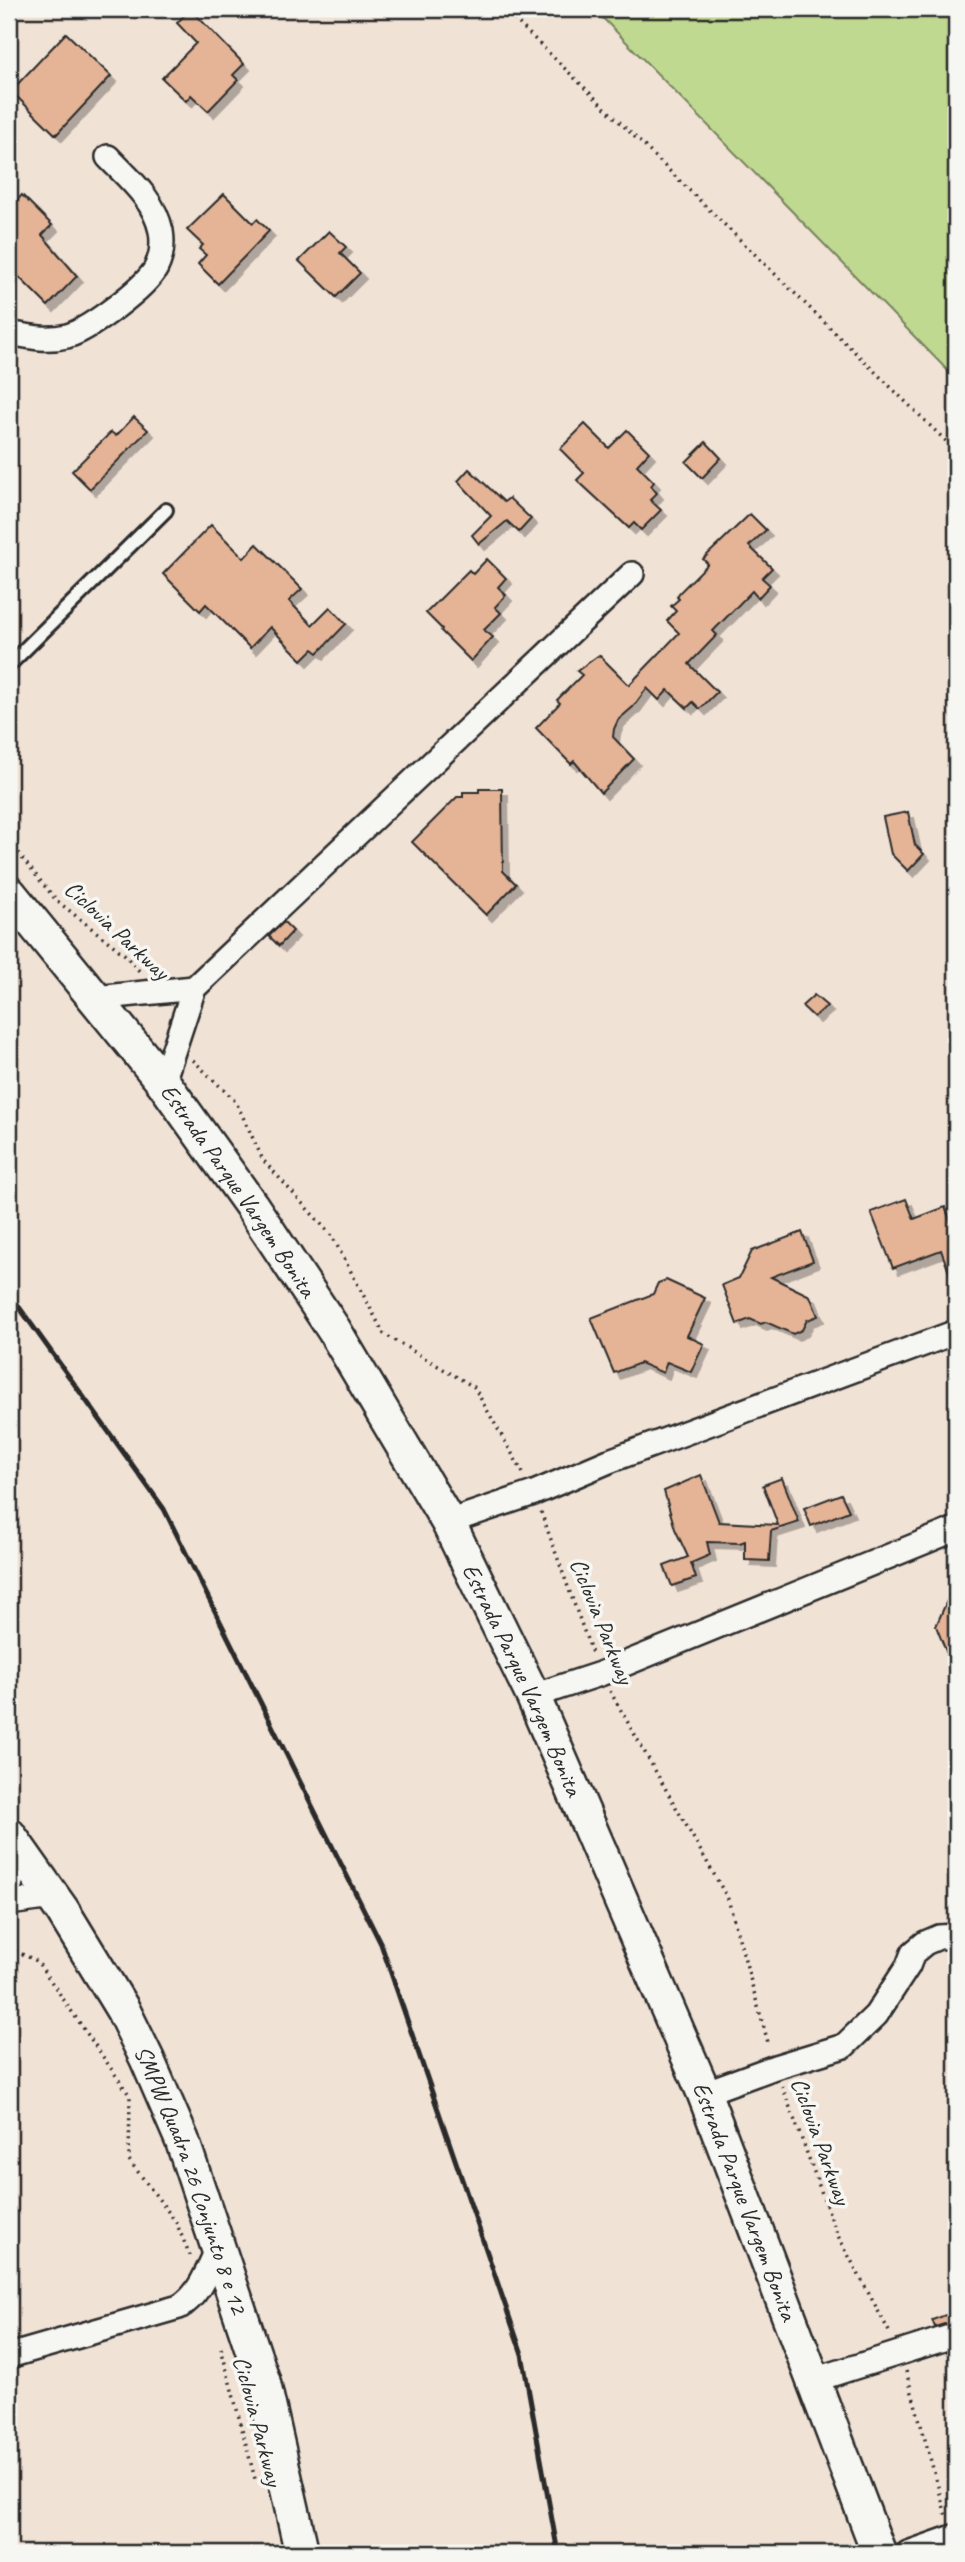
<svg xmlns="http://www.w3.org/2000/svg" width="965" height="2562" font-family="Caveat,sans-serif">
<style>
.green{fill:#c0d990;stroke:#76825e;stroke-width:2}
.building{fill:#e5b496;stroke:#2b2b2b;stroke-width:2;filter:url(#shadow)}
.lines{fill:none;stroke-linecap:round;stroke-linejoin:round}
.lane-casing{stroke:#2b2b2b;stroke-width:18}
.street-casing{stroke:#2b2b2b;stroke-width:28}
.secondary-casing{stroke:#2b2b2b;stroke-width:38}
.path{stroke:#2b2b2b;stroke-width:3.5;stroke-dasharray:2 5;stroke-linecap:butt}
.lane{stroke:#f6f6f2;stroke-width:12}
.street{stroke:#f6f6f2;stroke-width:23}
.secondary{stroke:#f6f6f2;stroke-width:33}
.rail{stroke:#2b2b2b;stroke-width:5}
.labels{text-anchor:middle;stroke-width:7;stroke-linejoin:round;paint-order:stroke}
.street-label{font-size:24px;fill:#2b2b2b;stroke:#f6f6f2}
</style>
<defs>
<filter id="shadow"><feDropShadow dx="6" dy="6" stdDeviation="0" flood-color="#0004"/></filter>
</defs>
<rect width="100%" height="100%" fill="#f1e2d6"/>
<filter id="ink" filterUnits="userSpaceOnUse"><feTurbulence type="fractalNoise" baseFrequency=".0143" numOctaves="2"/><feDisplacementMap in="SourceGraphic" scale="14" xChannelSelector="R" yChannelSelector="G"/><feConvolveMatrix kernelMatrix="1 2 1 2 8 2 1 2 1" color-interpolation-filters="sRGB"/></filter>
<g filter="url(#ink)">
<!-- green -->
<polygon class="green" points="594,9 956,9 956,379"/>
<!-- building -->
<g class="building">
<polygon points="190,9 244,64 233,75 238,80 208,111 191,95 186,101 162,78 196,43 177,23"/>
<polygon points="66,33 111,76 56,135 11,91"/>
<polygon points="224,194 253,223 257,219 269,231 218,284 198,264 206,255 199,249 203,245 187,230"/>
<polygon points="22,195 52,225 42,235 77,276 48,306 9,267 9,209"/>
<polygon points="329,231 346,247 340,253 360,273 336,297 299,261"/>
<polygon points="134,417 148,430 90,489 72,471 111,432 116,436"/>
<polygon points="585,424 609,448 627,430 649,452 637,465 654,482 651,486 657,493 650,500 661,510 641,530 634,523 629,528 577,480 584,473 560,449"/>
<polygon points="706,442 721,458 702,478 686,462"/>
<polygon points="469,469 504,502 509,498 531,519 519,532 507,521 479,544 472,535 491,516 458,481"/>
<polygon points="750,514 766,530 749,546 772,568 762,578 770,585 758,598 752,591 713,631 717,635 689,664 717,692 700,709 693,702 687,708 668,690 659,700 647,688 633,707 618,720 614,729 613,737 634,759 601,793 574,761 571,764 536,728 560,703 557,700 582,675 577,671 599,655 629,685 679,633 667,621 676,611 671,606 679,599 677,597 679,593 708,564 703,559"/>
<polygon points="211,525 244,558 257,544 302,589 289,601 312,625 330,607 346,624 318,653 313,649 302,660 270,627 250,648 206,604 200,611 163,574"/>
<polygon points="487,559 506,578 498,587 506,595 495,607 501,613 484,630 493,637 471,661 441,631 442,629 426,613 469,570 473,574"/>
<polygon points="479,789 502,789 503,871 516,884 486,915 412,842 457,797 463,797 463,792 479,792"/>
<polygon points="908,812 915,845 924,854 908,871 891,854 883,817"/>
<polygon points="284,922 293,931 279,946 269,936"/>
<polygon points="814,995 827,1006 814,1017 802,1006"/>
<polygon points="906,1199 914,1219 945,1207 956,1236 956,1285 954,1286 941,1250 893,1268 871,1212"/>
<polygon points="802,1232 813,1261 771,1277 810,1296 818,1316 807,1320 802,1330 793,1334 766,1322 761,1324 750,1319 737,1324 722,1285 739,1278 752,1251"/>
<polygon points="666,1280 705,1298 687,1336 704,1344 691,1372 667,1362 663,1373 640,1363 614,1373 591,1318 653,1294 658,1283"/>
<polygon points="701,1475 719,1522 778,1525 763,1485 782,1478 799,1522 771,1531 769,1561 745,1560 745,1541 740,1543 707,1542 710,1555 691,1563 696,1578 672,1586 664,1566 688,1557 675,1529 664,1491"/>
<polygon points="841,1494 849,1511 811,1526 804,1508"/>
<polygon points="956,1580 956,1674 955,1674 936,1626"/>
<polygon points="951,2313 954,2321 935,2327 932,2320"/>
</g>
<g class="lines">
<defs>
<polyline id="lane" points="9,665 166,510"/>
<g id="street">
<path d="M 9,333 C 30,337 46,341 67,336 C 89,330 146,287 156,268 C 162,256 163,243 161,231 C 154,199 129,179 108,157"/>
<polyline points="95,998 194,988"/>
<polyline points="163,1082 194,988 632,574"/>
<polyline points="448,1522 534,1493 609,1461 956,1332"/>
<polyline points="533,1696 600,1674 956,1529"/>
<polyline points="9,1889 20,1850"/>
<polyline points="9,1903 53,1897"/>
<polyline points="704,2093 775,2067 844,2046 876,2015 908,1966 913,1953 925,1943 939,1937 956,1936"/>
<path d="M 9,2356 L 179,2307 C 200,2295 208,2269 218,2248"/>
<polyline points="814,2380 956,2335"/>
<polyline points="908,2553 956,2536"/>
</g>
<g id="secondary">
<path id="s1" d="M 9,893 L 163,1082 L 251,1205 L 334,1330 L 448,1522 L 533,1696 L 704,2093 L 879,2553"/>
<path id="s2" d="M 9,1835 L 62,1910 L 123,2010 L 147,2059 L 182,2140 L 263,2381 L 302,2553"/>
</g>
</defs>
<!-- lane casing -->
<use href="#lane" class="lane-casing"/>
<!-- street casing -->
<use href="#street" class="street-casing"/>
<!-- secondary casing -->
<use href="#secondary" class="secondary-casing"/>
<!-- path -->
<g class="path">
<polyline points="504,9 956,451"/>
<polyline points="9,842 56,900 124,954 141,973"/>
<polyline points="193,1060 236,1102 263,1160 332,1236 384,1334 474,1387 523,1473"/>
<polyline points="541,1512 593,1656"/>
<polyline points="610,1691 728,1899 769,2046"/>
<polyline points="9,1948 37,1961 130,2096 129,2160 176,2222 191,2258"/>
<polyline points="782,2086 837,2234 891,2335"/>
<polyline points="221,2348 255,2479"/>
<polyline points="906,2371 947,2519"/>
</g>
<!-- lane -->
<use href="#lane" class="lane"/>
<!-- street -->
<use href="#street" class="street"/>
<!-- secondary -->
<use href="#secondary" class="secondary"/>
<!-- rail -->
<polyline class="rail" points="9,1293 164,1509 381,1944 522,2354 558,2553"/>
</g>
</g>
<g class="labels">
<!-- street labels -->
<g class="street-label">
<text transform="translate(117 930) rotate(43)" y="8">Ciclovia Parkway</text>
<text dy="8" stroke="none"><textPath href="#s1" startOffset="376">Estrada Parque Vargem Bonita</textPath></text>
<text transform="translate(602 1621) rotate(68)" y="8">Ciclovia Parkway</text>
<text dy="8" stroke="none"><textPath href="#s1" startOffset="943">Estrada Parque Vargem Bonita</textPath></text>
<text transform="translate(821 2141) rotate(70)" y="8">Ciclovia Parkway</text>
<text dy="8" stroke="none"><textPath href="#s2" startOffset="392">SMPW Quadra 26 Conjunto 8 e 12</textPath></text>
<text dy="8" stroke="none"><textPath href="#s1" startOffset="1510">Estrada Parque Vargem Bonita</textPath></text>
<text transform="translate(258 2421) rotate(75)" y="8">Ciclovia Parkway</text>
</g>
</g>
<!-- margin -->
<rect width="965" height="2562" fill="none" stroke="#f6f6f2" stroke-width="35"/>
<rect x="18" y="18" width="930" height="2527" fill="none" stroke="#2b2b2b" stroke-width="2.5" filter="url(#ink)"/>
</svg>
